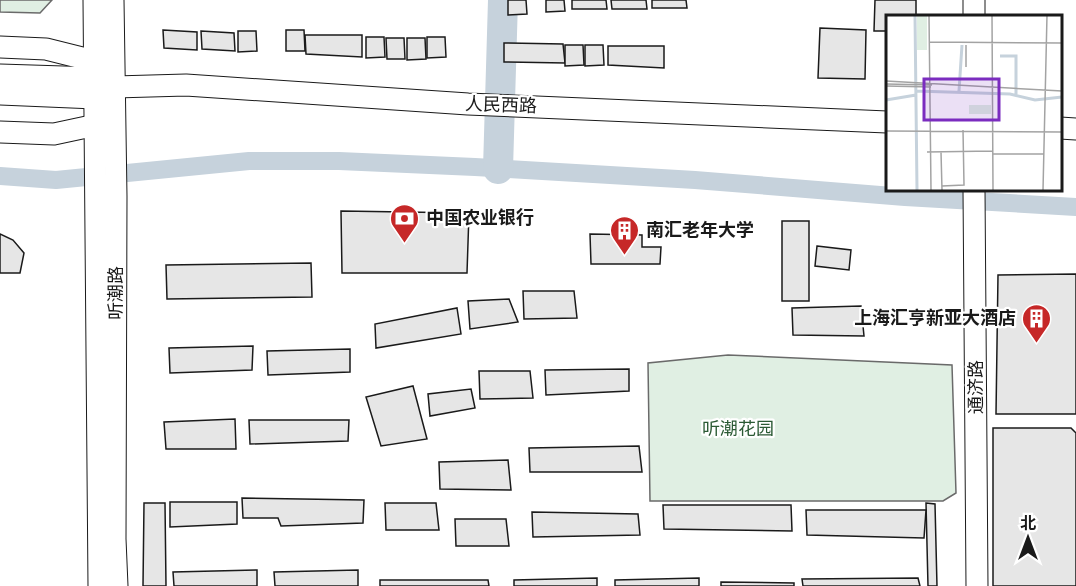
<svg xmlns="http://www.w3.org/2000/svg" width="1076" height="586" font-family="'Nunito Sans','Noto Sans SC',sans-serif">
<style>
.green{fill:#e0efe3;stroke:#6a6a6a;stroke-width:1.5}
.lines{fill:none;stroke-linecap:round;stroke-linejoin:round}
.canal{stroke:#c6d2dc;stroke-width:18}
.river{stroke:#c6d2dc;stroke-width:30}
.building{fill:#e6e6e6;stroke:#1a1a1a;stroke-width:1.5}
.secondary-casing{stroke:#1a1a1a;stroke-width:23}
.secondary{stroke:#fff;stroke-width:21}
.labels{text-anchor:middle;stroke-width:4.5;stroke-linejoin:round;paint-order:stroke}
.street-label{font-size:18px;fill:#1a1a1a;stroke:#fff}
.poi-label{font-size:18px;font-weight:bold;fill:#1a1a1a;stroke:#fff;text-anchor:start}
.park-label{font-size:18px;fill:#2b5a34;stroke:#fff}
.inset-river{fill:none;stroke:#c6d2dc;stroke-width:3}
.inset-road{fill:none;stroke:#a3a3a3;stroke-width:1.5}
.view{fill:#7b2cbf;fill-opacity:0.15;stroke:#7b2cbf;stroke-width:3}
.inset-edge{fill:none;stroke:#1a1a1a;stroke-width:3}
</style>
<rect width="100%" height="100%" fill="#fff"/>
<!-- green -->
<g class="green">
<polygon points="0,0 52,0 40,13 0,12"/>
<polygon points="728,355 952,365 956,493 943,501 650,501 648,363"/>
</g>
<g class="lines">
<!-- canal -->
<polyline class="canal" points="0,176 56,180 249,161 339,161 475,167 695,180 905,197 1076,207"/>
<!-- river -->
<polyline class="river" points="498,169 503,0"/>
</g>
<!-- building -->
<g class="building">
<polygon points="508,0 526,0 527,14 508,15"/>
<polygon points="546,0 564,0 565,11 546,12"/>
<polygon points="572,0 606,0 607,9 572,9"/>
<polygon points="611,0 646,0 647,9 612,9"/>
<polygon points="652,0 686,0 687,8 652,8"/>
<polygon points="875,0 916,0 916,16 887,16 887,31 874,31"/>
<polygon points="820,28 866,30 865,79 818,78"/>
<polygon points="163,30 197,32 197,50 164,48"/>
<polygon points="286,30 304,30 305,51 286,51"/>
<polygon points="201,31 234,33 235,51 202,49"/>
<polygon points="238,31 256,31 257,51 238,52"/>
<polygon points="305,35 362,35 362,57 306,54"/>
<polygon points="366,37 384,37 385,57 366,58"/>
<polygon points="427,37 445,37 446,57 427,58"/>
<polygon points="386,38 404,38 405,59 387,59"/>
<polygon points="407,38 425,38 426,59 407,60"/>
<polygon points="504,43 563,44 565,63 504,62"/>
<polygon points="565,45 583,45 584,65 565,66"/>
<polygon points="585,45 603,45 604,65 585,66"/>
<polygon points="608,46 664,46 664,68 608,65"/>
<polygon points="341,211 469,213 467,273 342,273"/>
<rect x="782" y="221" width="27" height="80"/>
<polygon points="0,234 13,240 24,253 20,273 0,273"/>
<polygon points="590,234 642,235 642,247 661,247 660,264 591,264"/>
<polygon points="817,246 851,250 849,270 815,266"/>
<polygon points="311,263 312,297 167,299 166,265"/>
<polygon points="1076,274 1076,414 996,414 998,275"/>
<polygon points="523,291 574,291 577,318 524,319"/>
<polygon points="509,299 518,322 470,329 468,301"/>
<polygon points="861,306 864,336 793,335 792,308"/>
<polygon points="457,308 461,334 376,348 375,324"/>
<polygon points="253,346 252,370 170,373 169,348"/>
<polygon points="350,349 350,372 268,375 267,351"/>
<polygon points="629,369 629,391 546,395 545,370"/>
<polygon points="479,371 530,371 533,398 480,399"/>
<polygon points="413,386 427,439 381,446 366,397"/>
<polygon points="471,389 475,408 430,416 428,394"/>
<polygon points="235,419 236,449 166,449 164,422"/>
<polygon points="249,420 349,420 348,441 250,444"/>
<polygon points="993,428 1071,428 1076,433 1076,586 993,586"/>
<polygon points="639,446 642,472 530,472 529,448"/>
<polygon points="508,460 511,490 440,489 439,462"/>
<polygon points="242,498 364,500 363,523 281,526 278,518 243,518"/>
<polygon points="170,502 237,502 237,524 170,527"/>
<polygon points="144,503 165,503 166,586 143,586"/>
<polygon points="385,503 436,503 439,530 386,530"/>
<polygon points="926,503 935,504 937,586 928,586"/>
<polygon points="663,505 791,505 792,531 664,529"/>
<polygon points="806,510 926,510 924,538 807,535"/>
<polygon points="532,512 638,514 640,535 533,537"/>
<polygon points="455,519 506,519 509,546 456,546"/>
<polygon points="257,570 257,586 174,586 173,572"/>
<polygon points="358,570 358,586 275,586 274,572"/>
<polygon points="597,578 597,586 514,586 514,580"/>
<polygon points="699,578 699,586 615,586 615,580"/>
<polygon points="918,578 920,586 803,586 802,579"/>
<polygon points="380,580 488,580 489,586 380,586"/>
<polygon points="721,582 794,583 794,586 721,586"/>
</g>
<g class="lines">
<defs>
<g id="secondary">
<polyline points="94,0 99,586"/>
<polyline points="113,0 116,196 115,539 117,586"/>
<polyline points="974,0 974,16"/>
<polyline points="0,47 46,49 94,61 101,70"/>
<polyline points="0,75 95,78 115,87 186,85 468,104 887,122"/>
<polyline points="0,94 95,98 106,91"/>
<polyline points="1060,128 1076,129"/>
<polyline points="0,132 54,134 96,125"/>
<polyline points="974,189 977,586"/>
</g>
</defs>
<!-- secondary casing -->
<use href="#secondary" class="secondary-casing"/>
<!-- secondary -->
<use href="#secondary" class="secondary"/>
</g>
<!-- icons -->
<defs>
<symbol id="bank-pin" viewBox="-11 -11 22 30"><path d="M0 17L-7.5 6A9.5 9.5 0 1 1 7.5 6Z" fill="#c62828" stroke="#fff"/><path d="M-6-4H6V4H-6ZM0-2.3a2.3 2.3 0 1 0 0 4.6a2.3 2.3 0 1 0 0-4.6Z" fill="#fff"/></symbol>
<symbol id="building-pin" viewBox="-11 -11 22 30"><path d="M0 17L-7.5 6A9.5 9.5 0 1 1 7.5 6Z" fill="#c62828" stroke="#fff"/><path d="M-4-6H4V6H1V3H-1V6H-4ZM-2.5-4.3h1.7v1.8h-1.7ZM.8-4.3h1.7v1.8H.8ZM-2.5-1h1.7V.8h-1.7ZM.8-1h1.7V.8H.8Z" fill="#fff"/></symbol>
</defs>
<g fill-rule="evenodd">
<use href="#bank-pin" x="388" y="202" width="33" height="45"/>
<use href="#building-pin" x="608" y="214" width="33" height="45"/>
<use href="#building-pin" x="1020" y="302" width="33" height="45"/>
</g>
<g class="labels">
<!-- street labels -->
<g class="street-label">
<text transform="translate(501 105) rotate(2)" y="6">人民西路</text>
<text transform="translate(116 293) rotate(-90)" y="6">听潮路</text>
<text transform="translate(976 387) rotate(-90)" y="6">通济路</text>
</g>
<!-- poi labels -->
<g class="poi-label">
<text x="426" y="224">中国农业银行</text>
<text x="646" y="236">南汇老年大学</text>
<text x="1016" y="324" text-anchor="end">上海汇亨新亚大酒店</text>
</g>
<!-- park labels -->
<g class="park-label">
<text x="738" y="435">听潮花园</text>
</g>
</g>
<!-- overview -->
<g transform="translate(886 15)">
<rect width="176" height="176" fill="#fff"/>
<path d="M 31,0 L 41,0 L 41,35 L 31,35 ZM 83,90 L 105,90 L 105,99 L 83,99 Z" fill="#e0efe3"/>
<path class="inset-river" d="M 29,0 L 31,175M 114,41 L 130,41 L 130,80M 30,76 L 124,79 L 149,85 L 176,82M 73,76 L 76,30M 0,85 L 30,80"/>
<path class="inset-road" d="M 43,0 L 45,175M 106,0 L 107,175M 43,27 L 176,28M 80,30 L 80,52M 0,66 L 176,76M 0,69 L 46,70M 0,71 L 45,72M 0,116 L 176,117M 41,137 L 107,136M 55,137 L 56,175M 107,139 L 158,139M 56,171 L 78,170 L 77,115M 157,175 L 161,0"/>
<path class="view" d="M 38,64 L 113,64 L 113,105 L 38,105 Z"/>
<rect width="176" height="176" class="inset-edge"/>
</g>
<!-- north arrow -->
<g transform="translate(1028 538)" stroke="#ffffff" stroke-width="4.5" paint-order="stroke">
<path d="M0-4.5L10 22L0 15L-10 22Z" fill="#1a1a1a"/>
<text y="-9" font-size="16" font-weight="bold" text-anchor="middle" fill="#1a1a1a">北</text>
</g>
</svg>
